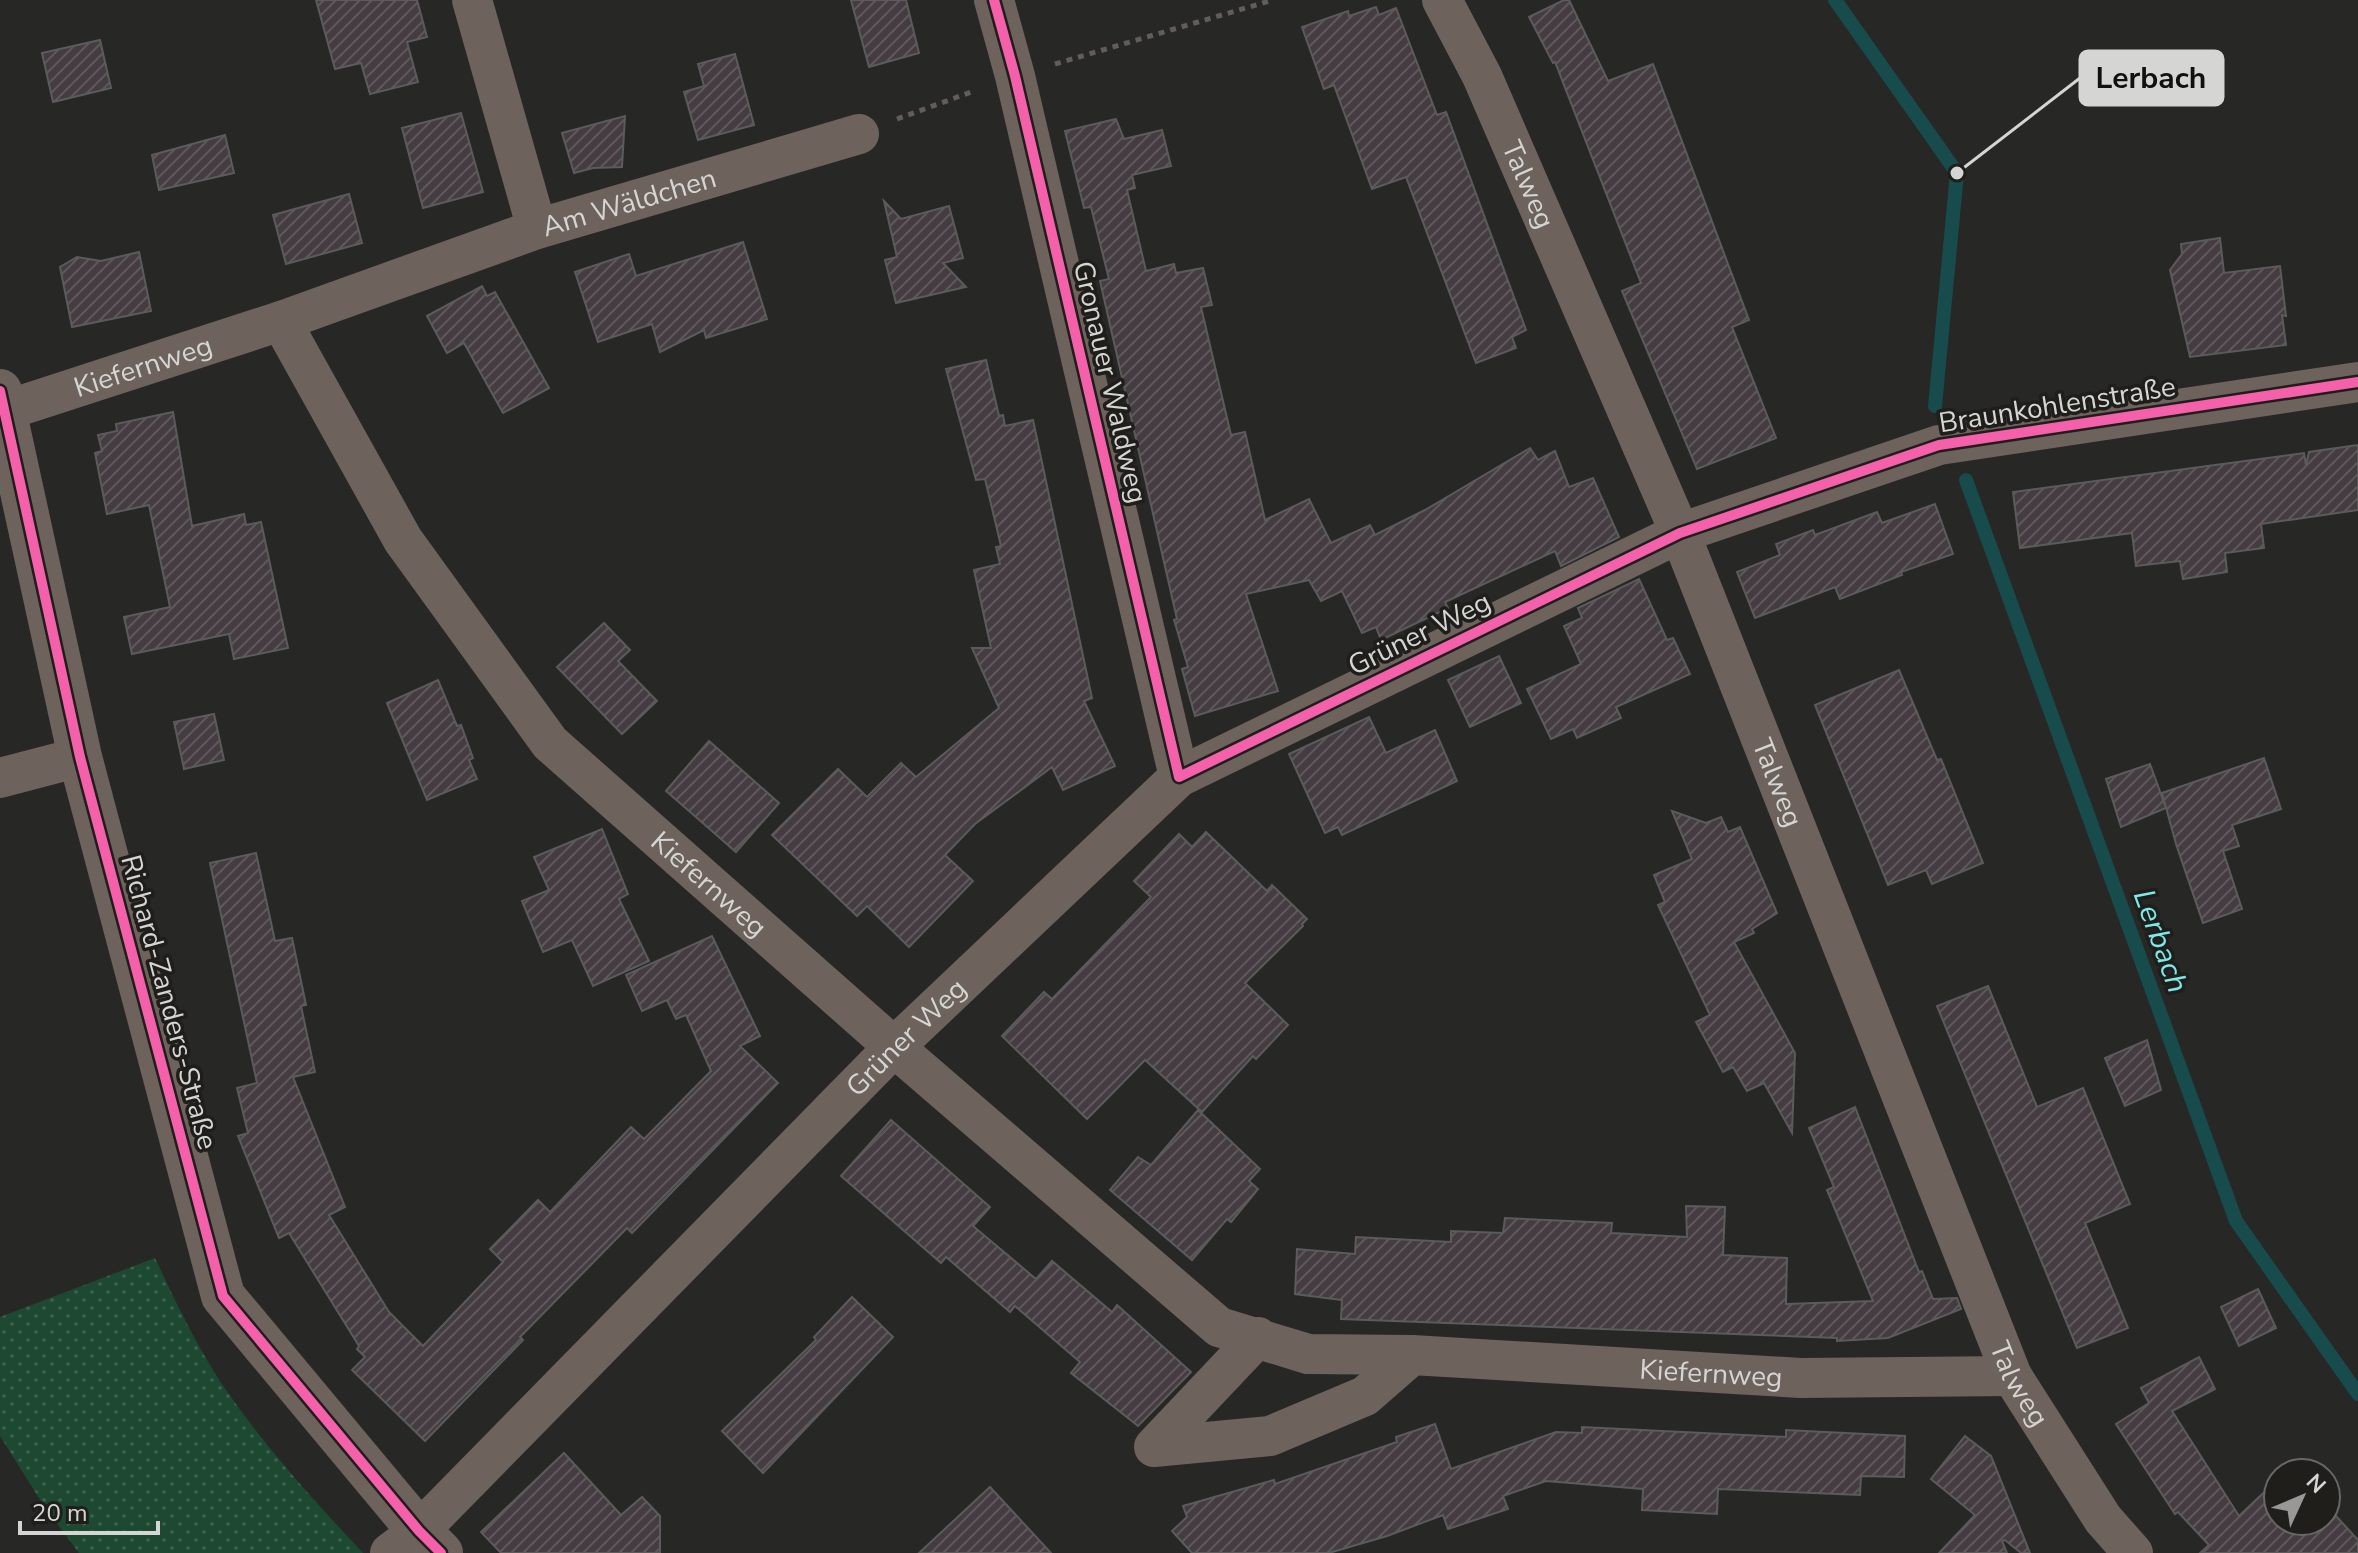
<svg xmlns="http://www.w3.org/2000/svg" width="2358" height="1553" font-family="'Nunito Sans',sans-serif">
<style>
.park{fill:url(#park-dots)}
.lines{fill:none;stroke-linecap:round;stroke-linejoin:round}
.stream{stroke:#184b4c;stroke-width:14}
.building{fill:url(#building-hatch);stroke:#5c5b5b;stroke-width:2}
.path{stroke:#625d59;stroke-width:5;stroke-dasharray:6 6;stroke-linecap:butt}
.minor{stroke:#6e625c;stroke-width:40}
.tertiary{stroke:#6e625c;stroke-width:44}
.cycleway-casing{stroke:#1f1e1b;stroke-width:15}
.cycleway{stroke:#f560ab;stroke-width:10}
.labels{text-anchor:middle;stroke-width:7;stroke-linejoin:round;paint-order:stroke}
.street-label{font-size:28px;fill:#d5d5d3;stroke:#1f1e1b}
.water-label{font-size:30px;font-style:italic;fill:#7ce9eb;stroke:#1f1e1b}
.leader{fill:none;stroke:#d5d5d3;stroke-width:3}
.callout-dot{fill:#d5d5d3;stroke:#1f1e1b;stroke-width:3}
.callout{fill:#d5d5d3;stroke:#d5d5d3;stroke-width:3}
.callout-label{font-size:30px;text-anchor:middle;font-weight:bold;fill:#111}
</style>
<defs>
<pattern id="park-dots" width="8" height="8" patternUnits="userSpaceOnUse" patternTransform="scale(2)"><rect width="8" height="8" fill="#1d4933"/><path d="M2 2h.1M6 6h.1" fill="none" stroke="#3d6250" stroke-width="1.8" stroke-linecap="round"/></pattern>
<pattern id="building-hatch" width="6" height="6" patternUnits="userSpaceOnUse" patternTransform="scale(2)"><rect width="6" height="6" fill="#443c40"/><path d="M-1 1l2-2M0 6l6-6M5 7l2-2" fill="none" stroke="#5e575b"/></pattern>
</defs>
<rect width="100%" height="100%" fill="#272726"/>
<!-- park -->
<path class="park" d="M 155,1258 C 177,1305 199,1351 228,1393 C 268,1450 315,1502 363,1553 L 79,1553 L 44,1506 L 0,1436 L 0,1317 Z"/>
<g class="lines">
<!-- stream -->
<g class="stream">
<polyline points="1835,0 1957,173 1935,406"/>
<polyline points="1966,480 2236,1221 2358,1394"/>
</g>
</g>
<!-- building -->
<g class="building">
<polygon points="316,0 417,0 427,37 407,42 418,82 370,94 361,63 335,69"/>
<polygon points="851,0 906,0 919,53 869,67"/>
<polygon points="1564,0 1569,0 1608,81 1653,64 1749,320 1732,327 1776,438 1697,469 1622,291 1641,283 1555,62 1553,63 1529,17"/>
<polygon points="1376,7 1379,15 1396,8 1437,115 1446,112 1526,330 1512,337 1516,348 1476,363 1406,177 1372,189 1334,85 1324,89 1302,27 1348,11 1349,16"/>
<polygon points="100,40 111,88 53,102 42,53"/>
<polygon points="735,54 754,125 698,140 684,92 704,86 698,64"/>
<polygon points="461,113 483,192 423,208 402,128"/>
<polygon points="625,116 622,167 593,168 574,173 562,133"/>
<polygon points="1116,119 1124,139 1162,130 1171,166 1132,175 1135,188 1127,190 1146,271 1174,264 1176,273 1203,268 1212,305 1201,307 1231,435 1245,432 1265,520 1309,499 1331,543 1370,525 1375,535 1425,510 1530,448 1538,460 1555,451 1569,487 1593,478 1619,537 1561,566 1555,551 1445,602 1448,608 1381,640 1376,627 1362,633 1342,591 1321,601 1309,580 1246,594 1278,691 1195,716 1182,669 1188,667 1174,620 1177,619 1100,281 1109,279 1091,207 1084,208 1065,131"/>
<polygon points="225,135 234,173 159,190 152,155"/>
<polygon points="349,194 362,243 286,264 273,215"/>
<polygon points="884,201 901,219 949,206 963,258 943,263 966,287 896,303 885,260 897,257"/>
<polygon points="2220,238 2224,273 2280,266 2286,316 2282,315 2286,345 2190,357 2170,270 2182,254 2181,244"/>
<polygon points="743,242 767,319 706,338 704,330 660,352 652,324 598,342 575,272 629,254 636,276"/>
<polygon points="139,252 151,311 72,327 60,267 77,257 101,261"/>
<polygon points="482,286 487,296 495,292 549,388 503,413 464,343 447,353 427,316"/>
<polygon points="986,360 999,416 1003,415 1005,426 1033,420 1092,698 1084,701 1115,766 1063,790 1052,767 975,824 945,855 973,881 909,947 867,906 857,916 772,835 838,769 867,797 901,763 916,777 999,708 972,648 991,648 974,570 1000,564 996,547 1001,546 985,479 976,480 946,369"/>
<polygon points="173,412 192,526 244,514 246,525 261,522 288,648 234,659 229,634 132,654 124,617 170,607 149,505 107,514 95,453 102,451 98,435 117,431 116,424"/>
<polygon points="2358,445 2358,510 2261,524 2264,548 2225,553 2227,572 2183,579 2180,561 2136,566 2132,533 2020,548 2013,492 2304,453 2306,465 2309,452"/>
<polygon points="1935,504 1953,554 1901,572 1902,575 1840,599 1835,587 1755,618 1737,572 1780,555 1776,544 1813,530 1815,535 1877,512 1882,523"/>
<polygon points="1639,579 1667,640 1673,638 1690,674 1616,707 1621,718 1577,738 1573,729 1551,739 1527,689 1581,664 1564,626 1582,618 1578,608"/>
<polygon points="604,623 630,650 618,661 657,701 622,734 557,667"/>
<polygon points="1499,656 1521,703 1470,727 1448,680"/>
<polygon points="1899,670 1937,760 1941,759 1983,863 1932,884 1926,870 1888,885 1815,705"/>
<polygon points="438,680 457,726 461,725 473,758 469,760 477,779 427,800 387,703"/>
<polygon points="214,714 224,760 184,769 174,722"/>
<polygon points="1369,717 1386,753 1435,730 1457,781 1342,835 1338,827 1325,833 1289,754"/>
<polygon points="709,741 779,803 736,852 666,791"/>
<polygon points="2264,758 2281,809 2232,825 2239,846 2223,851 2242,909 2203,923 2176,844 2162,793"/>
<polygon points="2150,764 2166,808 2121,827 2106,779"/>
<polygon points="1672,811 1706,823 1721,817 1728,832 1740,827 1777,913 1752,929 1754,933 1734,942 1795,1053 1792,1133 1764,1083 1747,1091 1733,1067 1723,1072 1696,1022 1710,1015 1658,905 1665,902 1654,875 1692,859"/>
<polygon points="602,829 628,894 619,899 649,961 593,986 572,940 543,952 522,901 549,890 534,857"/>
<polygon points="1206,832 1267,891 1272,885 1307,919 1302,924 1303,926 1245,983 1288,1025 1256,1059 1253,1056 1202,1112 1145,1060 1087,1119 1002,1036 1044,992 1052,999 1151,897 1134,881 1179,834 1192,847"/>
<polygon points="256,853 275,941 292,938 306,1005 301,1006 315,1072 293,1077 345,1207 329,1215 389,1312 423,1346 503,1262 490,1249 538,1200 550,1212 631,1127 644,1139 711,1071 686,1015 676,1019 667,1000 642,1011 626,975 712,936 760,1036 740,1046 778,1083 632,1233 627,1228 520,1337 523,1340 425,1441 352,1370 365,1357 357,1349 359,1346 289,1233 279,1238 238,1136 248,1133 237,1088 257,1083 210,863"/>
<polygon points="1988,986 2037,1107 2083,1088 2130,1204 2085,1223 2128,1328 2077,1348 1937,1006"/>
<polygon points="2147,1040 2161,1090 2125,1106 2105,1058"/>
<polygon points="1855,1107 1919,1272 1922,1271 1933,1299 1957,1298 1961,1309 1888,1338 1837,1341 1837,1338 1341,1319 1342,1300 1295,1294 1297,1249 1355,1254 1356,1237 1451,1242 1451,1231 1503,1233 1505,1218 1612,1223 1611,1233 1687,1237 1686,1206 1725,1207 1723,1255 1787,1258 1786,1304 1873,1301 1827,1190 1834,1187 1809,1128"/>
<polygon points="1198,1110 1260,1169 1249,1181 1258,1189 1231,1222 1227,1219 1192,1260 1110,1190 1138,1157 1151,1165"/>
<polygon points="891,1120 990,1207 973,1226 1036,1279 1052,1261 1112,1312 1117,1305 1191,1372 1138,1426 1071,1373 1080,1362 1015,1306 1010,1312 946,1257 941,1263 841,1176"/>
<polygon points="2258,1289 2276,1328 2239,1346 2221,1307"/>
<polygon points="852,1297 893,1337 763,1473 722,1431 816,1340 814,1337"/>
<polygon points="2199,1357 2215,1389 2172,1411 2239,1516 2278,1479 2278,1521 2326,1521 2326,1505 2358,1540 2358,1553 2200,1553 2209,1545 2178,1512 2175,1514 2116,1424 2149,1403 2141,1388"/>
<polygon points="1435,1424 1451,1469 1556,1432 1582,1433 1582,1427 1786,1437 1786,1430 1905,1436 1904,1477 1861,1476 1860,1495 1718,1489 1717,1514 1642,1510 1643,1489 1546,1481 1503,1496 1508,1509 1448,1529 1443,1515 1387,1536 1329,1553 1192,1553 1172,1531 1187,1517 1183,1506 1274,1480 1275,1484 1397,1442 1396,1437"/>
<polygon points="1965,1436 1991,1456 2030,1553 2021,1553 2005,1540 2002,1541 2007,1553 1939,1553 1975,1515 1931,1479"/>
<polygon points="564,1453 621,1515 642,1497 660,1516 660,1553 501,1553 481,1532"/>
<polygon points="990,1487 1051,1553 919,1553"/>
</g>
<g class="lines">
<!-- path -->
<g class="path">
<polyline points="1055,64 1273,0"/>
<polyline points="897,119 974,91"/>
</g>
<!-- minor -->
<g class="minor">
<path id="s1" d="M 472,0 L 537,229 L 859,134"/>
<polyline points="994,0 1015,76 1179,777"/>
<path id="s2" d="M 1442,0 L 1482,76 L 1680,533 L 2012,1376 L 2103,1519 L 2133,1553"/>
<path id="s3" d="M 281,321 L 403,540 L 550,743 L 894,1047 L 1219,1327 L 1308,1354 L 1412,1355 L 1801,1378 L 2012,1376"/>
<path id="s4" d="M 4,411 L 281,321 L 537,229"/>
<polyline points="0,778 80,757"/>
<polyline points="1258,1337 1154,1447 1270,1436 1365,1396 1412,1355"/>
<path id="s5" d="M 390,1553 L 419,1531 L 894,1047 L 1179,777 L 1680,533 L 1939,445 L 2358,382"/>
</g>
<!-- tertiary -->
<polyline class="tertiary" points="0,391 80,757 223,1296 419,1531 441,1553"/>
<defs>
<g id="cycleway">
<polyline points="994,0 1015,76 1179,777 1680,533 1939,445 2358,382"/>
<polyline points="0,391 80,757 223,1296 419,1531 441,1553"/>
</g>
</defs>
<!-- cycleway casing -->
<use href="#cycleway" class="cycleway-casing"/>
<!-- cycleway -->
<use href="#cycleway" class="cycleway"/>
</g>
<g class="labels">
<!-- street labels -->
<g class="street-label">
<text dy="10" stroke="none"><textPath href="#s2" startOffset="204">Talweg</textPath></text>
<text dy="10" stroke="none"><textPath href="#s1" startOffset="334">Am Wäldchen</textPath></text>
<text dy="10" stroke="none"><textPath href="#s4" startOffset="146">Kiefernweg</textPath></text>
<text transform="translate(1111 382) rotate(77)" y="10">Gronauer Waldweg</text>
<text transform="translate(2057 404) rotate(-9)" y="10">Braunkohlenstraße</text>
<text transform="translate(1419 633) rotate(-26)" y="10">Grüner Weg</text>
<text dy="10" stroke="none"><textPath href="#s2" startOffset="852">Talweg</textPath></text>
<text dy="10" stroke="none"><textPath href="#s3" startOffset="714">Kiefernweg</textPath></text>
<text transform="translate(170 1002) rotate(75)" y="10">Richard-Zanders-Straße</text>
<text dy="10" stroke="none"><textPath href="#s5" startOffset="730">Grüner Weg</textPath></text>
<text dy="10" stroke="none"><textPath href="#s3" startOffset="1886">Kiefernweg</textPath></text>
<text dy="10" stroke="none"><textPath href="#s2" startOffset="1500">Talweg</textPath></text>
</g>
<!-- water labels -->
<g class="water-label">
<text transform="translate(2161 941) rotate(70)" y="10">Lerbach</text>
</g>
</g>
<!-- callouts -->
<path class="leader" d="M1957 173L2080 78"/>
<circle class="callout-dot" cx="1957" cy="173" r="8"/>
<rect class="callout" x="2080" y="51" width="143" height="54" rx="8"/>
<g class="callout-label">
<text x="2151" y="88">Lerbach</text>
</g>
<!-- north arrow -->
<g transform="translate(2302 1497) rotate(46)"><circle r="38" fill="#1f1e1b" stroke="#686765" stroke-width="2"/>
<path d="M0-6L14 30L0 20L-14 30Z" fill="#989896"/>
<text y="-12" font-size="22" font-weight="bold" text-anchor="middle" fill="#d5d5d3">N</text>
</g>
<!-- scale -->
<path d="M20 1521v12h138v-12" fill="none" stroke="#d5d5d3" stroke-width="4"/>
<text x="32" y="1521" font-size="24" fill="#d5d5d3" stroke="#1f1e1b" stroke-width="6" paint-order="stroke">20 m</text>
</svg>
